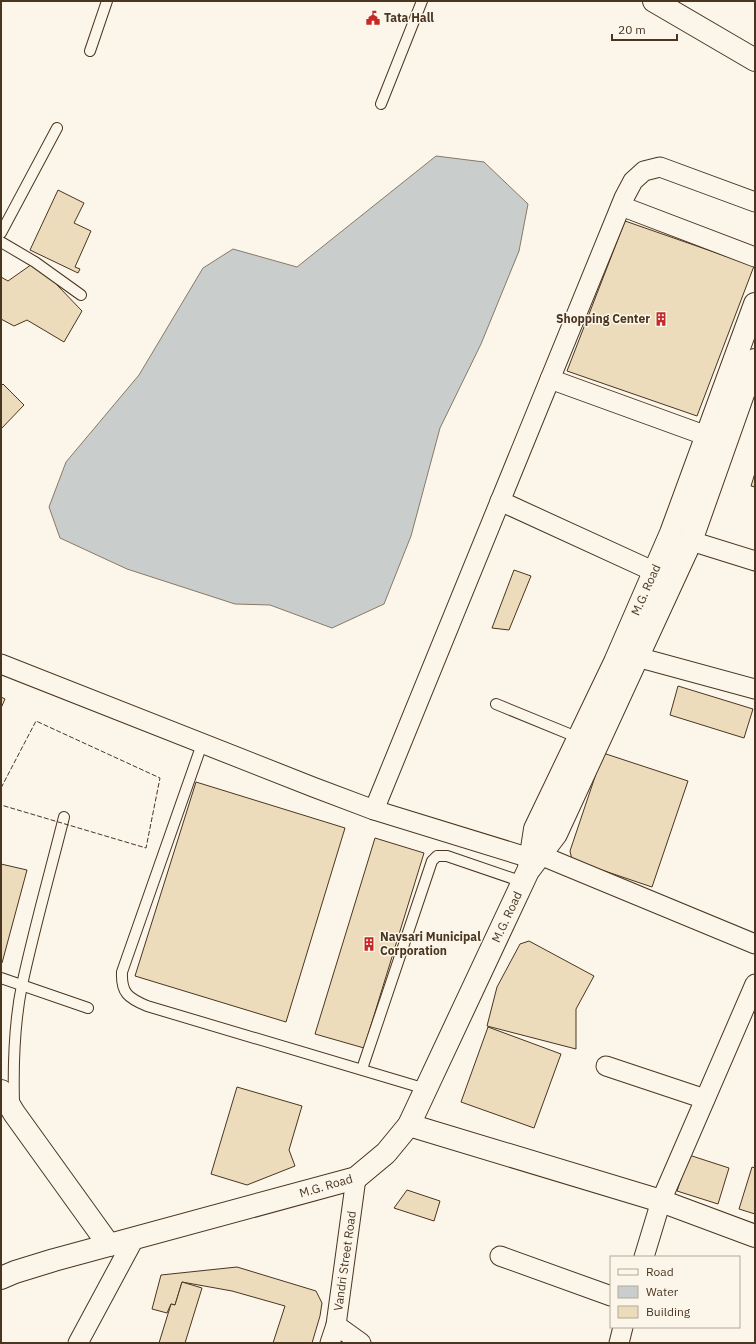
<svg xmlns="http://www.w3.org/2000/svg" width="756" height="1344" font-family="'IBM Plex Sans',sans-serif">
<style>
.water{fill:#c9cecd;stroke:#887966}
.building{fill:#ecdcbc;stroke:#4a3520}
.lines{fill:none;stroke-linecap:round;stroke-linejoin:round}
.lane-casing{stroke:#4a3520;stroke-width:12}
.street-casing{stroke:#4a3520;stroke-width:21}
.secondary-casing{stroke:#4a3520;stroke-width:24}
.lane{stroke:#fbf6e9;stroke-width:10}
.street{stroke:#fbf6e9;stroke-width:19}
.secondary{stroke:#fbf6e9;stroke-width:22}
.fence{stroke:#4a3520;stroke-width:1;stroke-dasharray:5 2;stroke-linecap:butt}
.labels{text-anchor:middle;stroke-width:3;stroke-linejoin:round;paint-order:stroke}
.poi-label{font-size:12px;font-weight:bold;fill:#4a3520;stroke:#fbf6e9;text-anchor:start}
.street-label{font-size:12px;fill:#4a3520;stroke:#fbf6e9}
</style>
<rect width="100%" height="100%" fill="#fbf6e9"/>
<!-- water -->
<polygon class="water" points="436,156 484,162 528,204 519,251 481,344 440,428 411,536 384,604 332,628 270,605 235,604 127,569 60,538 49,507 66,462 139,375 203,268 233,249 297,267"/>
<!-- building -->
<g class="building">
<polygon points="58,190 84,203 74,223 91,231 75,267 80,269 78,273 30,250"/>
<polygon points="625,221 754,266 697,416 567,371"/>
<polygon points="35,262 82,311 64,342 27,320 14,326 1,319 1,277 8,281"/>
<polygon points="3,384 24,405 1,429 1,386"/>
<polygon points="755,473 755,487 751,486"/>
<polygon points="514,570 531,576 509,630 492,628"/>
<polygon points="678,686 753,709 744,738 670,715"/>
<polygon points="1,697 5,699 1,708"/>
<polygon points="603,753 688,781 652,887 572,860 570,851"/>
<polygon points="196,782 345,828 286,1022 135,976"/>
<polygon points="375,838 424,853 364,1048 315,1034"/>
<polygon points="1,864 27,870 2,963 1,963"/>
<polygon points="529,941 594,976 576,1009 576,1049 487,1026 497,987 520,944"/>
<polygon points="488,1027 561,1054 534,1128 461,1102"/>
<polygon points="237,1087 302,1106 289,1150 295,1166 247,1185 211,1174"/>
<polygon points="689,1155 729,1168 718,1204 677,1191"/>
<polygon points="752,1167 755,1168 755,1214 739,1209"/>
<polygon points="407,1190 440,1201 434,1221 394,1208"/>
<polygon points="237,1267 316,1291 322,1303 320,1316 312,1343 273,1343 285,1306 232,1291 182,1282 175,1305 171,1304 167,1313 152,1309 161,1275"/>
<polygon points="182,1282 202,1288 185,1343 159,1343 171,1304 175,1305"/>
</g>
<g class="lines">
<defs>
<g id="lane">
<polyline points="90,51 107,1"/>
<polyline points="381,104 422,1"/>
<polyline points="1,233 57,128"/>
<polyline points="1,242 35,262 81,295"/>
<polyline points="496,704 579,738"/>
<path d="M 202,744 L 122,972 C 121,993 128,998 147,1006 L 426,1089"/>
<polyline points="1,978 88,1008"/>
<polyline points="362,1069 432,861 437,856 447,856 523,882"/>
<path d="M 14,1103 C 13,1064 14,1024 22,985 C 34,929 50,873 64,817"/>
</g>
<g id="street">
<polyline points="621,206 755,257"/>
<polyline points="550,379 707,436"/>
<polyline points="500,501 655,572"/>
<polyline points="691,541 755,561"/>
<polyline points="637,657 755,689"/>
<polyline points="1,664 313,787 374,810 530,858"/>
<polyline points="374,810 624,198 633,181 644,171 660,167 755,202"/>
<polyline points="540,855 755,944"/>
<polyline points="606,1066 705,1099"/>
<polyline points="500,1256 611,1296"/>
<polyline points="644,1257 661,1201 755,984"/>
<polyline points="336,1325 361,1343"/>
<polyline points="78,1343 135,1237"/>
<polyline points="330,1343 336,1325 356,1178"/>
<polyline points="619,1343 623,1327"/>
</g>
<g id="secondary">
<polyline points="654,1 755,60"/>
<polyline points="529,868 535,829 615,662 671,533 755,304"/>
<polyline points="1,1091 14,1113 109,1245"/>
<polyline points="409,1125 661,1201 755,1236"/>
<polyline points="1,1278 15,1272 54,1260 356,1178 386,1153 409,1125 528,871 556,834 691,541 755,360"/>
</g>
</defs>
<!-- lane casing -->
<use href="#lane" class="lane-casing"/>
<!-- street casing -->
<use href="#street" class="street-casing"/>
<!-- secondary casing -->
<use href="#secondary" class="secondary-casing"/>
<!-- lane -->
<use href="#lane" class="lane"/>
<!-- street -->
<use href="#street" class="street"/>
<!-- secondary -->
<use href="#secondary" class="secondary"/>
<!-- fence -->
<polyline class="fence" points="1,788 36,721 160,778 146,848 1,805"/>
</g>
<!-- icons -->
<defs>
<symbol id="civic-bare" viewBox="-9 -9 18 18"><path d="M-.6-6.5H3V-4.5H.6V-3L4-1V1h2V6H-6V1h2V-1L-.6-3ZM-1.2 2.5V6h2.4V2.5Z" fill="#c62828" stroke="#fbf6e9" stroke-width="2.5" paint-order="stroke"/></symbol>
<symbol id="building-bare" viewBox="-9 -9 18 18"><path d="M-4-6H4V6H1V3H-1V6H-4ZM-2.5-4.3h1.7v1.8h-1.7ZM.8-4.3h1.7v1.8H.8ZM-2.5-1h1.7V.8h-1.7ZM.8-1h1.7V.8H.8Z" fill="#c62828" stroke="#fbf6e9" stroke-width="2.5" paint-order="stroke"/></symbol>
</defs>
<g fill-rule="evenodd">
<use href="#civic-bare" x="363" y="8" width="20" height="20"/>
<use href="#building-bare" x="651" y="309" width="20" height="20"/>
<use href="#building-bare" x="359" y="934" width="20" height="20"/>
</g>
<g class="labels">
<!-- poi labels -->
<g class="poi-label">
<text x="384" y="22">Tata Hall</text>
<text x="650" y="323" text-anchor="end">Shopping Center</text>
<text x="380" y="941">Navsari Municipal<tspan x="380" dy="14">Corporation</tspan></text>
</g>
<!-- street labels -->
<g class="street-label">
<text transform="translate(646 590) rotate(-66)" y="4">M.G. Road</text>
<text transform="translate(507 917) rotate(-65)" y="4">M.G. Road</text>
<text transform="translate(326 1186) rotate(-16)" y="4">M.G. Road</text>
<text transform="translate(345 1261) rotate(-82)" y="4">Vandri Street Road</text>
</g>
</g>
<!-- border -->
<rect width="756" height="1344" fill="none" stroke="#4a3520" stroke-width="4"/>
<!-- legend -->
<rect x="610" y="1256" width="130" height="72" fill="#fbf6e9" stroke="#b4a999"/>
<rect x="618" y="1269" width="20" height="6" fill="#fbf6e9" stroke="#b4a999"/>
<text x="646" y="1276" font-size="12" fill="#4a3520">Road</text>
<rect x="618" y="1286" width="20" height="12" fill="#c9cecd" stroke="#b4a999"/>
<text x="646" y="1296" font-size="12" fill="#4a3520">Water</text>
<rect x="618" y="1306" width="20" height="12" fill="#ecdcbc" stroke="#b4a999"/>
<text x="646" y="1316" font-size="12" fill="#4a3520">Building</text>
<!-- scale -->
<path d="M612 34v6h65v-6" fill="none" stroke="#4a3520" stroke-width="2"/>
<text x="618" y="34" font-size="12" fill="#4a3520" stroke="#fbf6e9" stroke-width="3" paint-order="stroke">20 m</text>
</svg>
